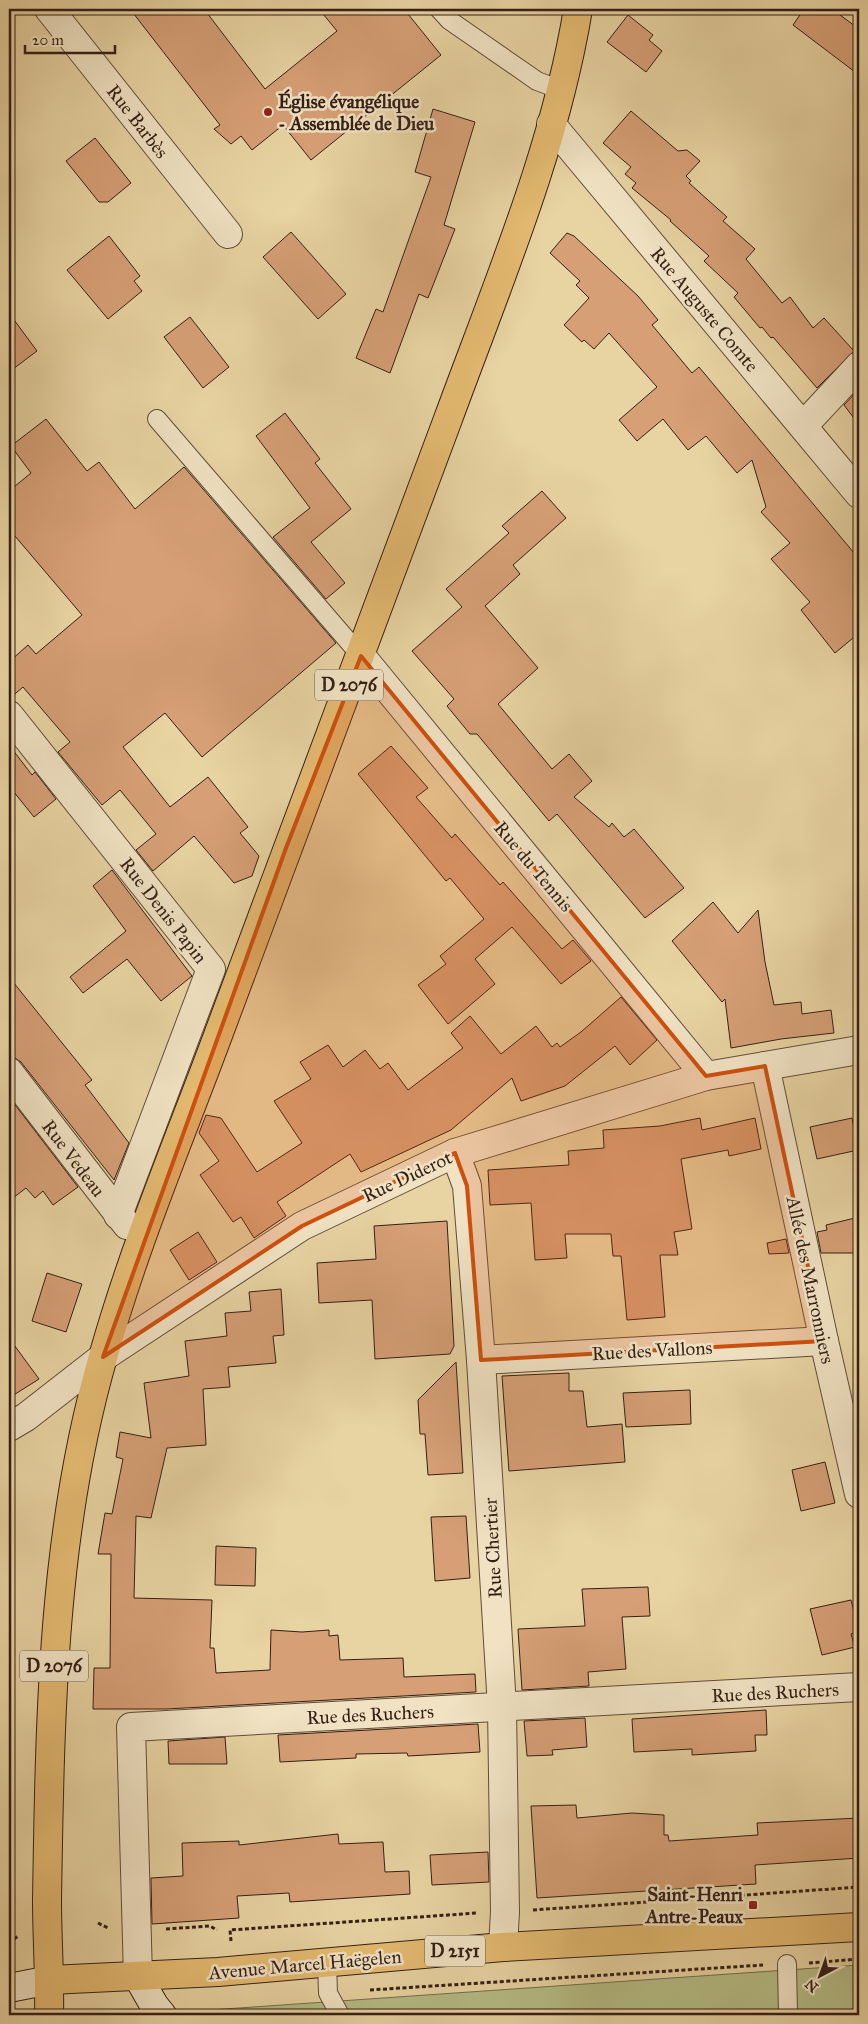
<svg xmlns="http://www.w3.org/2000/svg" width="868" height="2024" font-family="'IM FELL Great Primer',serif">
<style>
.green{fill:#b5bc85;stroke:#746e4e}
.building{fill:#d69f76;stroke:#341f17}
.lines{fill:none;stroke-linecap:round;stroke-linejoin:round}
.service-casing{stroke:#614c3a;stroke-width:20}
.minor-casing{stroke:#614c3a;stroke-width:30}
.secondary-casing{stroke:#341f17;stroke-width:30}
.primary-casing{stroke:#341f17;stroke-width:30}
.path{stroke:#341f17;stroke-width:3;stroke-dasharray:4 2.5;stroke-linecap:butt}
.service{stroke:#f0e2c3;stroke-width:18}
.minor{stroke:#f0e2c3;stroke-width:28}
.secondary{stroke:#f0e2c3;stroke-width:28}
.primary{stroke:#e4ba71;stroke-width:28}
.marked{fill:#cd500e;fill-opacity:0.2;stroke:#cd500e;stroke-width:4;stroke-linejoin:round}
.poi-dot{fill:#8f2418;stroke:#f0e2c3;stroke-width:2}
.labels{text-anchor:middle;stroke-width:5;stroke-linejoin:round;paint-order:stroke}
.shield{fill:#f0e2c3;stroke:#6c5a4b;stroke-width:1}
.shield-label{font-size:18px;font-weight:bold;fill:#341f17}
.poi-label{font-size:19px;font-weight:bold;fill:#341f17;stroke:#f0e2c3;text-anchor:start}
.street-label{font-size:19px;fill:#341f17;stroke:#f0e2c3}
</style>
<rect width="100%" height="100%" fill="#e8d3a2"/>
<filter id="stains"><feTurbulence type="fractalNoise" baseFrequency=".004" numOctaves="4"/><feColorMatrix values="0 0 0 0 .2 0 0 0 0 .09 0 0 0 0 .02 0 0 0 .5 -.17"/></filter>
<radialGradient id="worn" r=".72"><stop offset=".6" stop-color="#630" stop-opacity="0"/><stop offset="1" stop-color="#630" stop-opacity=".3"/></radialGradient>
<!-- green -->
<polygon class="green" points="859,1965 859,2015 209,2015 210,2010"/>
<!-- building -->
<g class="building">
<polygon points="130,9 204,9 265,89 337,31 319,9 404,9 441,55 311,160 283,125 252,150 241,136 231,144 214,129 220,125"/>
<polygon points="804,9 832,9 859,29 859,75 793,25"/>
<polygon points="628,15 653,35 649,40 662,51 646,72 607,42"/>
<polygon points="433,109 475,122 444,225 455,229 428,298 419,294 390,373 356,358 376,309 383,312 431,177 415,172"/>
<polygon points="631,111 678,151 687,150 700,161 686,176 691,181 689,183 727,217 723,221 755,249 746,259 782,303 790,297 813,328 824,318 854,351 817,388 773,337 771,338 762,327 760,328 734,297 738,293 704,261 709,256 670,221 671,220 632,188 636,183 625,174 631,167 603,143"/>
<polygon points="95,138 131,183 108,202 99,202 66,161"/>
<polygon points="291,232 346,294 318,319 263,257"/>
<polygon points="567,233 574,236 638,296 658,320 652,325 692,373 699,367 859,559 859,633 835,653 801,610 810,602 771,559 790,543 761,512 766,507 752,460 737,473 706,436 688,450 663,419 637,441 619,420 657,387 609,333 594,349 584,340 582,342 564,325 589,298 576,285 580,281 550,253"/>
<polygon points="109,236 140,276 134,281 142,291 108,319 67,270"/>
<polygon points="9,313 37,351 9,372"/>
<polygon points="190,317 229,367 203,388 164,337"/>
<polygon points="859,389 859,425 844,405"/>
<polygon points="285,413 320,459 315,463 351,509 311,542 345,583 326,599 273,537 310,508 256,436"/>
<polygon points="46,419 87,471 99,462 135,509 184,467 336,643 202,757 165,713 123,747 170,807 208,777 248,827 240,833 259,856 252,876 234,883 194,836 153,871 136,850 156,834 120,790 102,805 58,752 70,742 23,687 9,699 9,662 28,645 36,654 82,615 9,529 9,491 31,473 11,446"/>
<polygon points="542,491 566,518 513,565 520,574 485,606 538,668 498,704 552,769 569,754 592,781 574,797 609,827 612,823 624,837 634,829 684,888 645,918 557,814 549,821 477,734 470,734 447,706 454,699 412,651 462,607 446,589 509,533 502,526"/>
<polygon points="9,745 32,775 35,772 56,799 34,817 9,786"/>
<polygon points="391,746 428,788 416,797 452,838 455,834 500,885 503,882 562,949 573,940 591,961 561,984 512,927 475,959 495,984 448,1024 418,985 446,964 440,956 484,919 450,878 446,881 358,774"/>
<polygon points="112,870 192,976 161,1001 127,959 83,993 70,977 126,931 93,886"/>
<polygon points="713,902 738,933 758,910 765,962 774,1005 801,1002 802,1014 831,1010 834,1033 781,1039 731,1048 725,999 722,1002 672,941"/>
<polygon points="9,977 92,1080 85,1085 129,1143 114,1180 21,1062 15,1058 9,1057"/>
<polygon points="621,997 657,1040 630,1065 615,1046 565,1086 521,1101 512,1078 451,1130 361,1172 350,1154 277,1202 286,1216 254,1238 241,1217 233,1222 200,1175 219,1161 199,1133 206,1115 221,1118 257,1172 302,1143 274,1101 311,1079 300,1062 328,1045 343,1067 365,1050 380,1069 388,1063 408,1090 463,1048 451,1033 470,1016 501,1054 536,1026 552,1047 557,1043 560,1047 581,1032"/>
<polygon points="9,1097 78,1187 53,1205 43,1191 35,1198 26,1188 9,1201"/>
<polygon points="700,1118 702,1130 755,1118 761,1149 729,1156 728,1150 681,1159 692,1229 674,1232 678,1255 660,1255 665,1317 627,1320 621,1256 613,1256 611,1234 565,1234 567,1258 535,1260 531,1203 490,1205 488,1170 569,1165 568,1151 604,1148 603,1130 660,1126"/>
<polygon points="852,1118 858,1150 817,1159 810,1127"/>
<polygon points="859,1217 859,1253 821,1253 817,1232 827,1230 826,1225"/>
<polygon points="447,1221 454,1346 450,1354 375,1359 372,1300 319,1303 317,1263 376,1259 374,1226"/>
<polygon points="198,1232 217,1262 189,1280 170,1250"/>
<polygon points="786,1239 789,1253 769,1254 767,1243"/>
<polygon points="47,1273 82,1284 66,1332 32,1321"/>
<polygon points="281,1289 284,1335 273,1336 276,1363 228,1367 230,1387 203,1389 206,1445 167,1448 151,1518 136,1516 134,1598 212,1600 210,1648 214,1648 216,1673 270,1670 271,1630 302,1632 329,1630 329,1636 338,1635 340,1660 403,1658 404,1677 475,1674 476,1692 166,1709 93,1709 94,1668 110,1668 111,1554 98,1554 105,1513 112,1514 123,1459 116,1457 120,1432 151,1438 144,1383 189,1376 185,1341 227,1336 225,1313 251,1311 249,1292"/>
<polygon points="9,1338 39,1379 9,1398"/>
<polygon points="456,1362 463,1473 428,1475 425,1434 420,1434 418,1400"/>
<polygon points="569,1373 569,1391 583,1391 587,1427 622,1424 625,1462 509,1471 502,1376"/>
<polygon points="690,1390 691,1424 626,1427 623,1393"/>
<polygon points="825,1462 835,1503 801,1511 792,1470"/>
<polygon points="466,1516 470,1578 435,1581 431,1517"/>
<polygon points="216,1546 256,1548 255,1586 215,1585"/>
<polygon points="648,1587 650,1616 622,1617 626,1669 588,1672 589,1686 522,1690 518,1629 585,1626 582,1589"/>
<polygon points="851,1600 859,1631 851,1634 855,1647 822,1655 810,1609"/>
<polygon points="766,1710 767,1735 755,1735 756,1751 692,1755 692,1749 634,1752 632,1719"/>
<polygon points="585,1718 587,1747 552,1750 553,1755 527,1756 524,1721"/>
<polygon points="478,1724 480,1752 408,1756 407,1753 356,1754 356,1758 280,1762 278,1735"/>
<polygon points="225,1737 227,1764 169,1764 168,1741"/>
<polygon points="576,1805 577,1818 632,1813 664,1815 664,1835 668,1835 669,1841 758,1835 757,1823 859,1818 859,1858 755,1865 756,1884 537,1898 531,1806"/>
<polygon points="338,1834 339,1844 383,1842 385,1872 409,1871 410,1894 290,1902 289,1893 237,1896 239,1918 152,1924 151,1878 183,1876 182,1843 239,1841 239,1845"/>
<polygon points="488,1852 489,1882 432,1885 430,1855"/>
</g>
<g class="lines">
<defs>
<g id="service">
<polyline points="439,9 449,20 537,81 561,90"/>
<polyline points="157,419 361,656"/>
<polyline points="327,1963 328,1993 340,2015"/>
<polyline points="787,1964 788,2015"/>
</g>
<g id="minor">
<polyline points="49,9 228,234"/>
<polyline points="551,124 859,494"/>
<polyline points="803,426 859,366"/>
<polyline points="361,656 706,1076"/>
<polyline points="9,715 211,969 118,1215"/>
<polyline points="765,1066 824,1341 859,1494"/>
<polyline points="9,1072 127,1225"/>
<polyline points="455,1153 467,1186 481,1360 502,1707 505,1912 503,1947"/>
<polyline points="481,1360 824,1341"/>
<polyline points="9,1427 26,1417 103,1357 302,1226 455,1153 706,1076 859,1050"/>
<polyline points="138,1977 131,1727 859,1687"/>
</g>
<g id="secondary">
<polyline points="138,1977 154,2005 162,2015"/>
<polyline points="9,1988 50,1980"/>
</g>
<g id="primary">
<polyline points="50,1980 218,1972 503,1947 859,1927"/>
<path d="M 49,2015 C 50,1977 47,1938 47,1900 C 50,1718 52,1533 103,1357 C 134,1246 180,1138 220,1030 C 295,826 373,623 448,419 C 497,285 555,150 578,9"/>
</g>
</defs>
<!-- service casing -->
<use href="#service" class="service-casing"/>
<!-- minor casing -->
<use href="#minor" class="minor-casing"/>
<!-- secondary casing -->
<use href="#secondary" class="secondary-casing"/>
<!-- primary casing -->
<use href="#primary" class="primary-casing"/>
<!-- path -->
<g class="path">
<polyline points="533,1910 859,1887"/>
<polyline points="98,1923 108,1928"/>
<polyline points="166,1929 210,1926 217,1930"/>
<polyline points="231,1941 230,1930 477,1913"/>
<polyline points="9,1943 18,1936"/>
<polyline points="809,1963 859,1959"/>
<polyline points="370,1990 763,1965"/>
</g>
<!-- service -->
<use href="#service" class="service"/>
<!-- minor -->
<use href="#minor" class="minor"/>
<!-- secondary -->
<use href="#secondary" class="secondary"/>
<!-- primary -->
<use href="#primary" class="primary"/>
</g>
<!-- marked area -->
<path class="marked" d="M 361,656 L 706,1076 L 765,1066 L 824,1341 L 481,1360 L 467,1186 L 455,1153 L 302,1226 L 103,1357 L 286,848 Z"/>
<!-- markers -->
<g class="poi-dot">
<circle cx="268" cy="112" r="5"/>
<rect x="748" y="1900" width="10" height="10" rx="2.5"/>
</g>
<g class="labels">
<!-- shield labels -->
<g class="shield">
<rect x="315" y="669.5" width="68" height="31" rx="4"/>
<rect x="20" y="1650.5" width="68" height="31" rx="4"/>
<rect x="425" y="1935.5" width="60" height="31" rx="4"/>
</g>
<g class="shield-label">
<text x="349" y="691">D 2076</text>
<text x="54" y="1672">D 2076</text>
<text x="455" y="1957">D 2151</text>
</g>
<!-- poi labels -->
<g class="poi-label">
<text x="278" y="108">Église évangélique<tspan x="278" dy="22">- Assemblée de Dieu</tspan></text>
<text x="743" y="1901" text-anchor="end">Saint-Henri<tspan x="743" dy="22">Antre-Peaux</tspan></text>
</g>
<!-- street labels -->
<g class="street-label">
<text transform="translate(138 121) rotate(52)" y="7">Rue Barbès</text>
<text transform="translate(705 309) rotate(50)" y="7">Rue Auguste Comte</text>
<text transform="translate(534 866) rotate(50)" y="7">Rue du Tennis</text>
<text transform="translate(164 910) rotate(52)" y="7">Rue Denis Papin</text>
<text transform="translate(74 1158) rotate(53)" y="7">Rue Vedeau</text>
<text transform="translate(407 1176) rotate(-25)" y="7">Rue Diderot</text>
<text transform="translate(811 1280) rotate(78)" y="7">Allée des Marronniers</text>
<text transform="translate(652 1350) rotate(-3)" y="7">Rue des Vallons</text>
<text transform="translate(492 1548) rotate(-93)" y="7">Rue Chertier</text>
<text transform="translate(775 1692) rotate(-3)" y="7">Rue des Ruchers</text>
<text transform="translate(370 1714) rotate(-3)" y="7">Rue des Ruchers</text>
<text transform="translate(305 1964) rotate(-5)" y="7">Avenue Marcel Haëgelen</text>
</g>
</g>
<!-- margin -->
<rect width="868" height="2024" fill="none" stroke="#e8d3a2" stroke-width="30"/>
<rect x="10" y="10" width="848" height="2004" fill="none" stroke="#341f17" stroke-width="2.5"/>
<rect x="15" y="15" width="838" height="1994" fill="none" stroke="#341f17"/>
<!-- north arrow -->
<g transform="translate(820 1976) rotate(221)" stroke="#f0e2c3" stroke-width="4" paint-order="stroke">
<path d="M0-4L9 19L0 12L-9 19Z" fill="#341f17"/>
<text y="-8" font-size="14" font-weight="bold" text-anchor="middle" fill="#341f17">N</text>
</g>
<!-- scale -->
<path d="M25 45v8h90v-8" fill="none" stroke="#341f17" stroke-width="2.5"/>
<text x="32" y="45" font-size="15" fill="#341f17" stroke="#f0e2c3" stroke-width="4" paint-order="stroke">20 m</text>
<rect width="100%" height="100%" filter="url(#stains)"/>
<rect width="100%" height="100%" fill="url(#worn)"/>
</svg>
